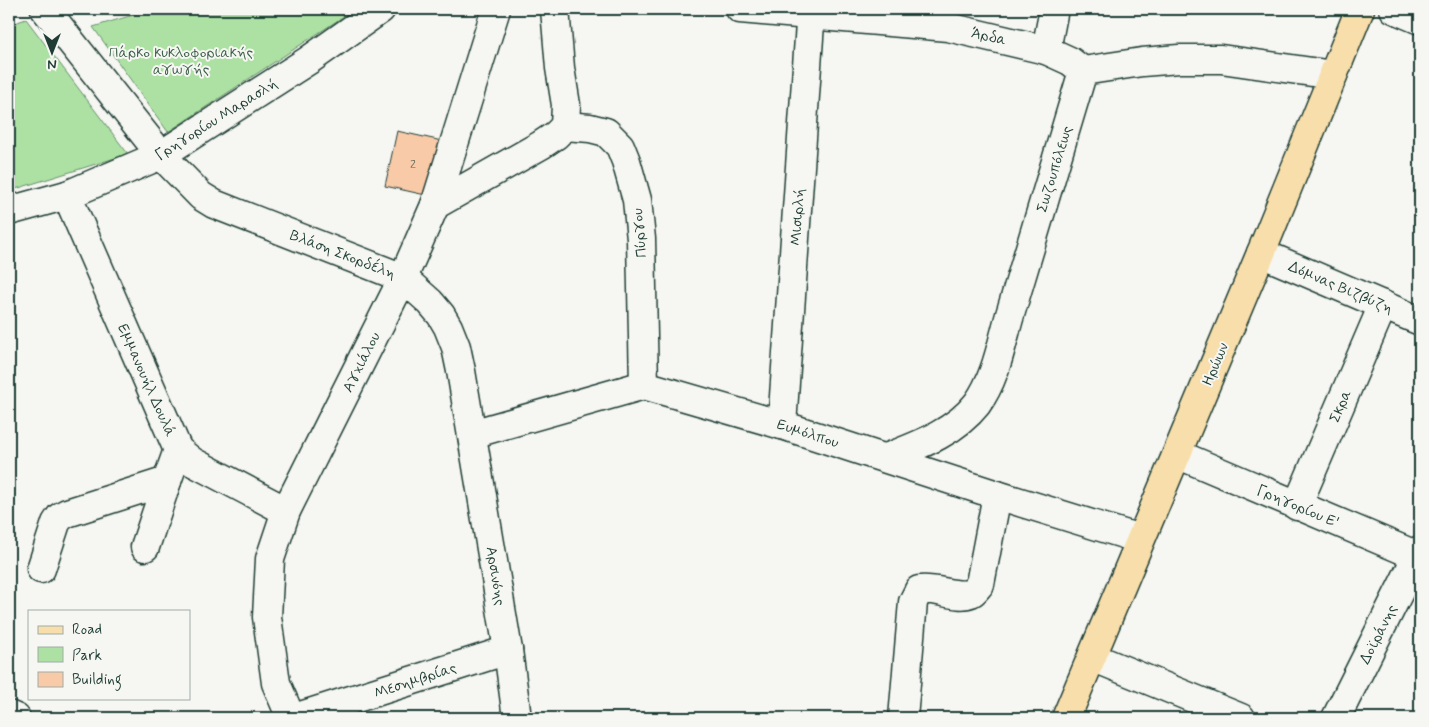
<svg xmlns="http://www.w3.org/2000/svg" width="1429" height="727" font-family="Mynerve,sans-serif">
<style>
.green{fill:#ade1a3;stroke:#668f6c}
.building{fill:#f9caa8;stroke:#1f3d34}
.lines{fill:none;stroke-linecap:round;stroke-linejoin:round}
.minor-casing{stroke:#1f3d34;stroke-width:31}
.major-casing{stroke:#1f3d34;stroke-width:31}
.minor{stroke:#f6f6f2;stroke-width:28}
.major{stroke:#f8deab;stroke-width:28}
.labels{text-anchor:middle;stroke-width:4;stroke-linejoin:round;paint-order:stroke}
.number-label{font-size:12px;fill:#566051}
.street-label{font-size:15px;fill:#1f3d34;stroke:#f6f6f2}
.park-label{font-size:15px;fill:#3b5e4a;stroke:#f6f6f2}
</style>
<rect width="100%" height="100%" fill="#f6f6f2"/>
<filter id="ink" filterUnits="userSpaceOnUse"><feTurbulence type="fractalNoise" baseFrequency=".02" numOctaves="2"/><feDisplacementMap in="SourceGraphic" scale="10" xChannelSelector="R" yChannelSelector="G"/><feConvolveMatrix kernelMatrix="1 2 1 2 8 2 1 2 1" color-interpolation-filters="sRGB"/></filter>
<g filter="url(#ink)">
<!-- green -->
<g class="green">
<polygon points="153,9 355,9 168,132 93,27"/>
<polygon points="26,19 128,154 9,191 9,25"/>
</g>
<!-- building -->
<polygon class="building" points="397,131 442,141 430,196 385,186"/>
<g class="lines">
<defs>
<g id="minor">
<polyline points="45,9 161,155 201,196 214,204 403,278 430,302 441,315 448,327 456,347 461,371 508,650 517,718"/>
<polyline points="740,9 948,27 1046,50 1070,61 1083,71"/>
<polyline points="1394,9 1420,20"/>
<polyline points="1046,50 1054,9"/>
<polyline points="565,126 590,128 606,132 620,146 626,161 637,200 641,239 644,385"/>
<polyline points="67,195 178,450 193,462 286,511"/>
<polyline points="435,205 541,145 556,135 565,126 566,105 560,68 555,9"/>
<polyline points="9,211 67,195 161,155 309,60 381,9"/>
<polyline points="1261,253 1420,321"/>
<polyline points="782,425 811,9"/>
<polyline points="472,434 644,385 782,425 997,495 1140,539"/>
<polyline points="1177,454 1420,557"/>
<path d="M 886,458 C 919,445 954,433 977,404 C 997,377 1002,340 1012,308 C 1036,229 1060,150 1083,71 L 1142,62 L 1179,59 L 1221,59 L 1333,75"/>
<polyline points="1297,506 1383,305"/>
<polyline points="145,547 167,481"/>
<polyline points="41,569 56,523 60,517 67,513 167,481 178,450"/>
<polyline points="1092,657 1241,718"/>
<polyline points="9,715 16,718"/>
<polyline points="291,718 276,683 267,617 270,559 286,511 403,278 435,205 496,9"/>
<polyline points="294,718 508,650"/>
<path d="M 903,718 L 913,602 L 919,590 C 936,587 957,599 971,593 C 975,591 977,587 980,584 L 997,495"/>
<polyline points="1336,718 1420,550"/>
</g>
<polyline id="major" points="1066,718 1261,253 1360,9"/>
</defs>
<!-- minor casing -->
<use href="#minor" class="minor-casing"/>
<!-- major casing -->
<use href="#major" class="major-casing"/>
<!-- minor -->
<use href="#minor" class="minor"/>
<!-- major -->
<use href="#major" class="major"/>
</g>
</g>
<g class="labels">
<!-- number labels -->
<g class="number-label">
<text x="413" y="168">2</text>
</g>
<!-- street labels -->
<g class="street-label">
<text transform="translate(989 36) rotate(13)" y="5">Άρδα</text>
<text transform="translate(216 119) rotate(-32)" y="5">Γρηγορίου Μαρασλή</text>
<text transform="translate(1054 169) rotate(-73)" y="5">Σωζουπόλεως</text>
<text transform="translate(797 217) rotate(-86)" y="5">Μισιρλή</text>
<text transform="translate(639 233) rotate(-95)" y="5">Πύργου</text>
<text transform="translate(343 254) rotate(21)" y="5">Βλάση Σκορδέλη</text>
<text transform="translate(1341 287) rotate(23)" y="5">Δόμνας Βιζβύζη</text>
<text transform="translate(361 362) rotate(-63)" y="5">Αγχιάλου</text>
<text transform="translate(1215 364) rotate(-67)" y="5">Ηρώων</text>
<text transform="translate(147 380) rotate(66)" y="5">Εμμανουήλ Δουλά</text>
<text transform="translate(1340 406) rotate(-67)" y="5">Σκρα</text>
<text transform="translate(808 433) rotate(18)" y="5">Ευμόλπου</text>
<text transform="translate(1298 506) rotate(23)" y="5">Γρηγορίου Ε'</text>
<text transform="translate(496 576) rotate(81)" y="5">Αρσινόης</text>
<text transform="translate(1378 634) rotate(-63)" y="5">Δοϊράνης</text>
<text transform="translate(415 680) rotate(-18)" y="5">Μεσημβρίας</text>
</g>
<!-- park labels -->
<g class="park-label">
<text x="181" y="57">Πάρκο κυκλοφοριακής<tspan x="181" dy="17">αγωγής</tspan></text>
</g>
</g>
<!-- margin -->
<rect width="1429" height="727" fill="none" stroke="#f6f6f2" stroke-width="30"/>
<rect x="15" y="15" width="1399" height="697" fill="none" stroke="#1f3d34" stroke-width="2" filter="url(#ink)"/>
<!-- legend -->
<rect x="28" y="610" width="162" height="90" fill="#f6f6f2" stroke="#a0aca6"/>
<rect x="38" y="626" width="25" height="8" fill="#f8deab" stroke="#a0aca6"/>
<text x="72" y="634" font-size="15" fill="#1f3d34">Road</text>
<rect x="38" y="647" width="25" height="15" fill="#ade1a3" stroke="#a0aca6"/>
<text x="72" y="660" font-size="15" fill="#1f3d34">Park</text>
<rect x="38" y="672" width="25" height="15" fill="#f9caa8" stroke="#a0aca6"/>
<text x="72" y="684" font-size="15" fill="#1f3d34">Building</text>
<!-- north arrow -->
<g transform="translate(52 52) rotate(180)" stroke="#f6f6f2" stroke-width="4" paint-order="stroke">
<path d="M0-4L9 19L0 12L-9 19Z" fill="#1f3d34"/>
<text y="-8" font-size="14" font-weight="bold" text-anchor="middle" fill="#1f3d34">N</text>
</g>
</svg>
